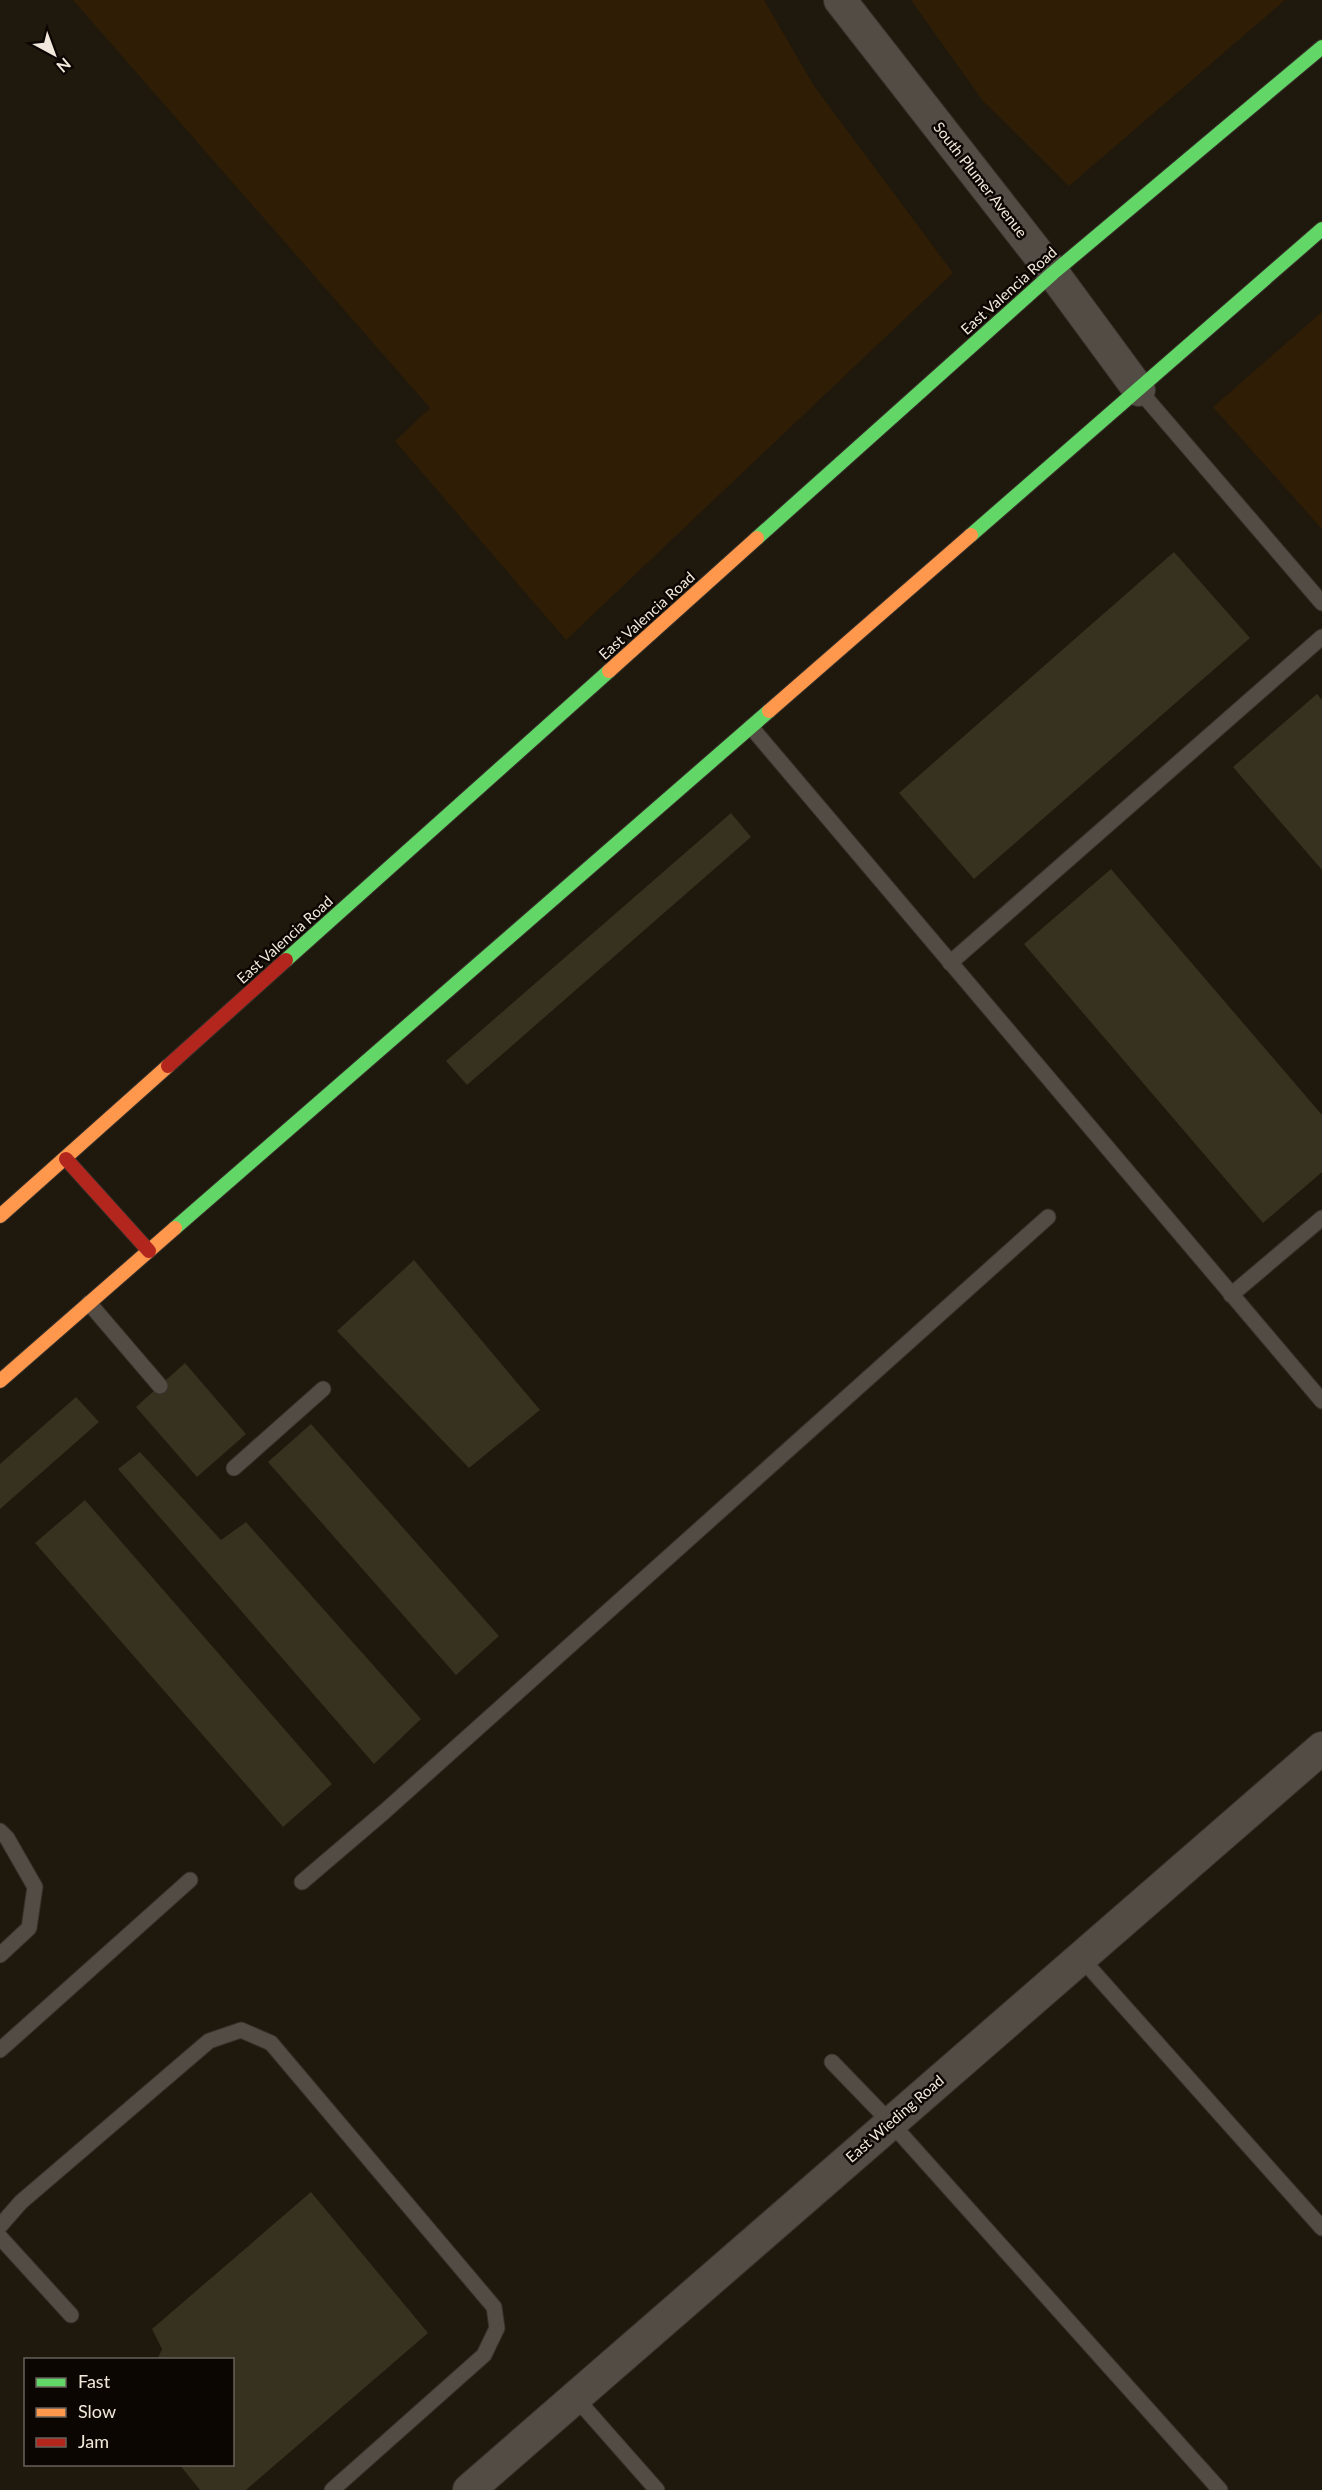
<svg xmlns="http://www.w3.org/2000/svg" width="1322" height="2490" font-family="Lato,sans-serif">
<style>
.built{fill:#2f1e05}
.building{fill:#36321f}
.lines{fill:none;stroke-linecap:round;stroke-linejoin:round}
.lane-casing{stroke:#37312b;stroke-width:17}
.street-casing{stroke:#37312b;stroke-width:34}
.fast-casing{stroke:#37312b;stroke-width:16}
.slow-casing{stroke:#37312b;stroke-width:16}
.jam-casing{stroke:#37312b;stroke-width:16}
.lane{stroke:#524c45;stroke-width:15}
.street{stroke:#524c45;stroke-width:32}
.fast{stroke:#63d668;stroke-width:14}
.slow{stroke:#ff974d;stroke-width:14}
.jam{stroke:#b3261e;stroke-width:14}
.labels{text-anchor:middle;stroke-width:5;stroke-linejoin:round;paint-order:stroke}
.street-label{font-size:15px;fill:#f2e9dc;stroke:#0b0601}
</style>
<rect width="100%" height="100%" fill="#1f180d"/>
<!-- built -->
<g class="built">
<polygon points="73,0 764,0 814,86 953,273 566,640 395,441 430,408"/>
<polygon points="911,0 1285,0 1069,186 983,101"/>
<polygon points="1322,312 1322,529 1213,407"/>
</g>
<!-- building -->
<g class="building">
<polygon points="1174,552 1250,638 974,879 899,793"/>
<polygon points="1317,694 1322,700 1322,870 1233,767"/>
<polygon points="731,813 751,837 467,1085 446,1061"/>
<polygon points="1111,869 1322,1115 1322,1172 1263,1223 1024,944"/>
<polygon points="414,1260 540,1410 469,1468 337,1331"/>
<polygon points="185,1363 246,1434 197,1477 136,1407"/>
<polygon points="76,1397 99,1422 0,1509 0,1464"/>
<polygon points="311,1424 499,1636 456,1675 268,1462"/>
<polygon points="140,1452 221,1540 246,1522 421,1719 374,1764 118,1469"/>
<polygon points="85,1500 332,1784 283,1827 35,1543"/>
<polygon points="311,2192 428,2333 246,2490 200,2490 179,2464 232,2464 232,2360 157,2360 162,2349 152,2329"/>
</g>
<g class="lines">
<defs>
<g id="lane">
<polyline points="1139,390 1322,603"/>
<polyline points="751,727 1322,1401"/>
<polyline points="950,963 1322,637"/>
<polyline points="1231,1295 1322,1218"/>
<polyline points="89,1303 160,1386"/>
<polyline points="234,1468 323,1389"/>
<polyline points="0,1831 7,1838 35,1887 29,1928 0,1955"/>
<polyline points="302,1882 384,1812 1048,1217"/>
<polyline points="1081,1958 1322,2228"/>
<polyline points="0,2050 190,1880"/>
<polyline points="832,2062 891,2123 1220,2490"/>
<polyline points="0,2226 21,2202 209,2041 241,2030 271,2043 494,2307 497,2328 484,2355 332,2490"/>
<polyline points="0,2237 71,2315"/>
<polyline points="575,2397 657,2490"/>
</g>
<g id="street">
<polyline points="840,0 1053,273 1139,390"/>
<polyline points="469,2490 1322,1748"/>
</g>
<g id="fast">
<polyline points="971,535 1322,229"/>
<polyline points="757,538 1053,273 1322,47"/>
<polyline points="286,960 609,671"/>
<polyline points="175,1228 769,711"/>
</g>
<g id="slow">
<polyline points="609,671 757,538"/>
<polyline points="769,711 971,535"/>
<polyline points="0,1216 168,1066"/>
<polyline points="0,1381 175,1228"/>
</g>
<g id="jam">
<polyline points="168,1066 286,960"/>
<polyline points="66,1159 149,1251"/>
</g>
</defs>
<!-- lane casing -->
<use href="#lane" class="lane-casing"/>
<!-- street casing -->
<use href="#street" class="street-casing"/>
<!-- fast casing -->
<use href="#fast" class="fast-casing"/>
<!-- slow casing -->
<use href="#slow" class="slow-casing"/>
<!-- jam casing -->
<use href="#jam" class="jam-casing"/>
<!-- lane -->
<use href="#lane" class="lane"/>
<!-- street -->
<use href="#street" class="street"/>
<!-- fast -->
<use href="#fast" class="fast"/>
<!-- slow -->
<use href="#slow" class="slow"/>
<!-- jam -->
<use href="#jam" class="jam"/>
</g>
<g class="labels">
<!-- street labels -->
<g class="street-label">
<text transform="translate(980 180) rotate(52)" y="5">South Plumer Avenue</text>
<text transform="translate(1009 291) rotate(-42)" y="5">East Valencia Road</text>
<text transform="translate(647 616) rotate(-42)" y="5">East Valencia Road</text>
<text transform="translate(285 940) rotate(-42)" y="5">East Valencia Road</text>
<text transform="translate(895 2119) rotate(-41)" y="5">East Wieding Road</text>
</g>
</g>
<!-- legend -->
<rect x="24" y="2358" width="210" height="108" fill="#0b0601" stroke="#676159" stroke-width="1.5"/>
<rect x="36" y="2378" width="30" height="9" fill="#63d668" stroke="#676159" stroke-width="1.5"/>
<text x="78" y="2388" font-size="18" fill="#f2e9dc">Fast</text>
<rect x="36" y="2408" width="30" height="9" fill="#ff974d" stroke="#676159" stroke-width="1.5"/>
<text x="78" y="2418" font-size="18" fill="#f2e9dc">Slow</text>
<rect x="36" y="2438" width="30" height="9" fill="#b3261e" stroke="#676159" stroke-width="1.5"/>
<text x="78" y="2448" font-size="18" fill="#f2e9dc">Jam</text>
<!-- north arrow -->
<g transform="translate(54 54) rotate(139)" stroke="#0b0601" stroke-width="4.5" paint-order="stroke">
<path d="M0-4.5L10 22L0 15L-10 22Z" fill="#f2e9dc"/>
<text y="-9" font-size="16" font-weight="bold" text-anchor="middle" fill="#f2e9dc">N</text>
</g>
</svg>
